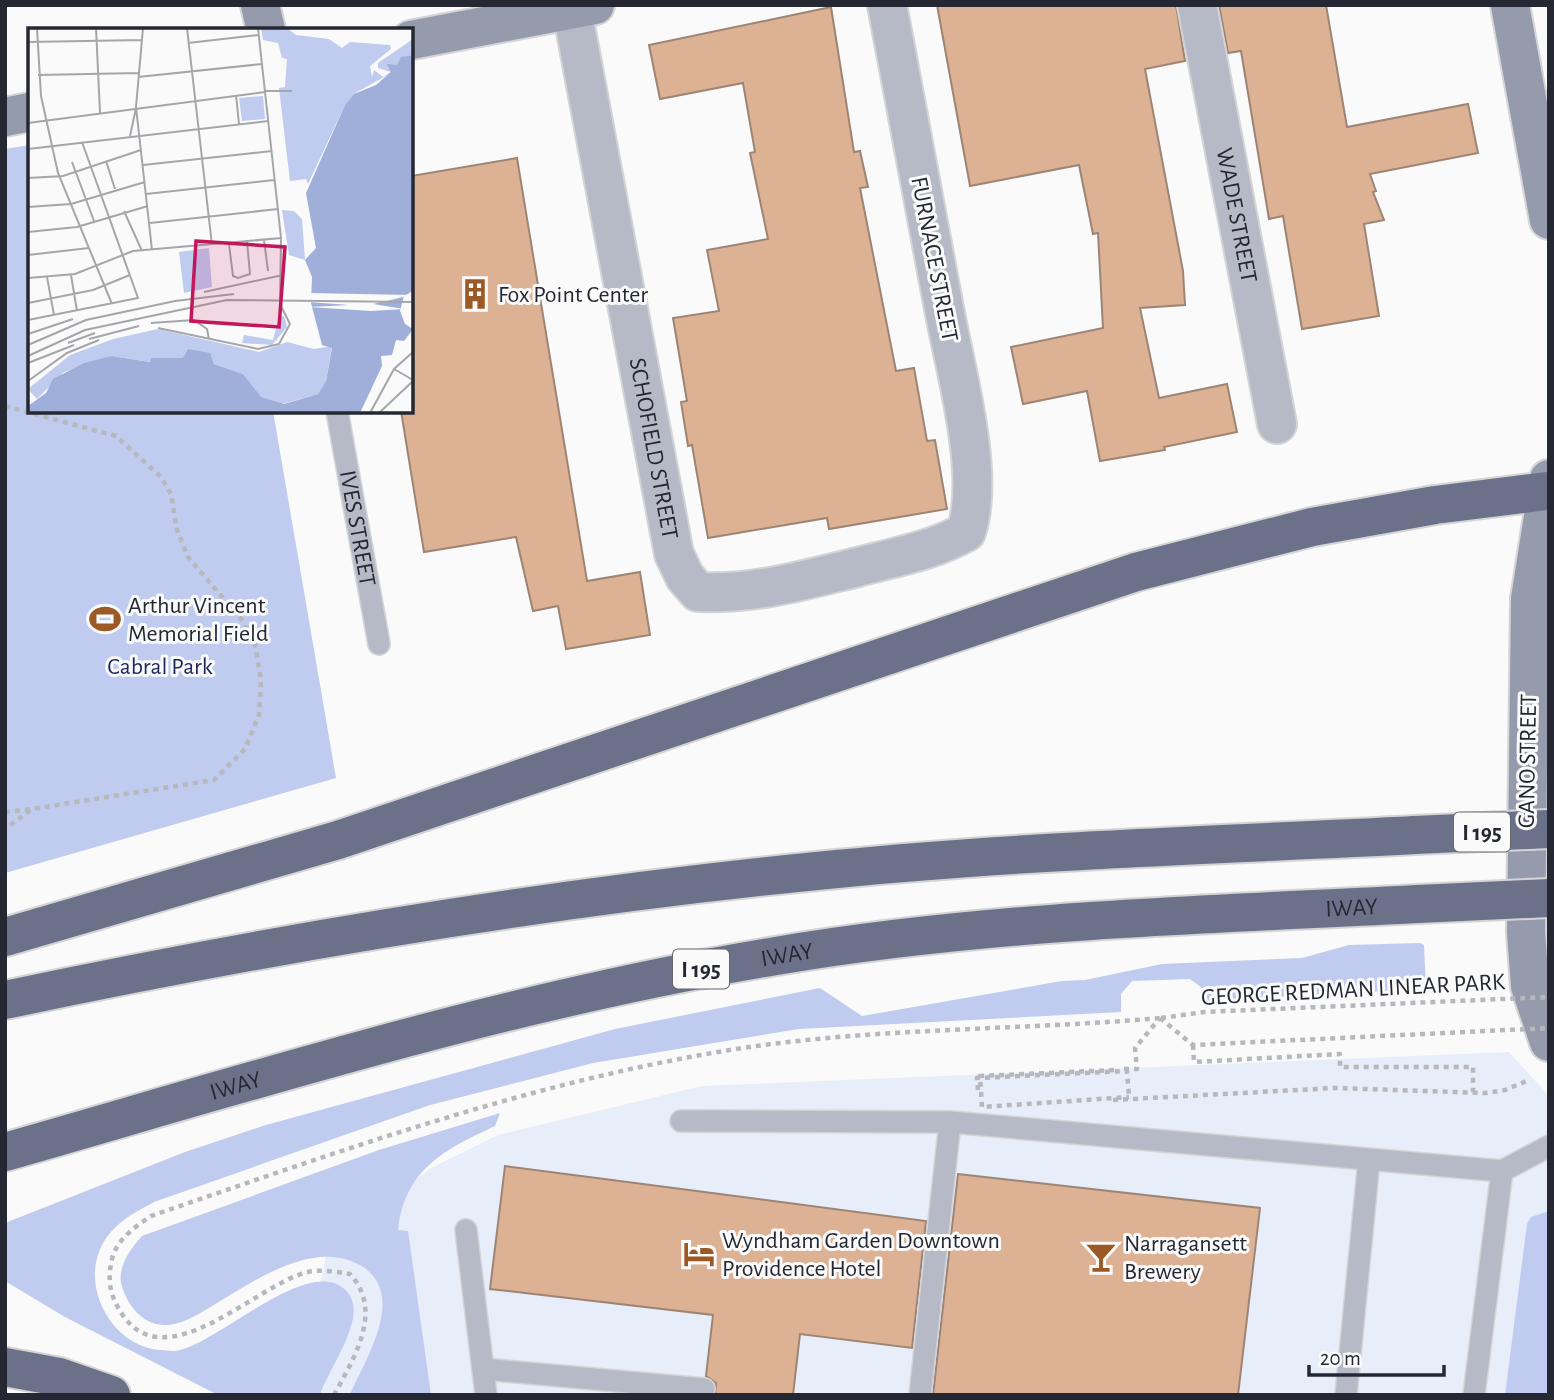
<svg xmlns="http://www.w3.org/2000/svg" width="1554" height="1400" font-family="'Alegreya Sans',sans-serif">
<style>
.built{fill:#e8edfa}
.green{fill:#bfcbef}
.building{fill:#ddb193;stroke:#9d8575;stroke-width:2}
.lines{fill:none;stroke-linecap:round;stroke-linejoin:round}
.lane-casing{stroke:#d4d4d6;stroke-width:24}
.street-casing{stroke:#d4d4d6;stroke-width:42}
.secondary-casing{stroke:#d4d4d6;stroke-width:42}
.highway-casing{stroke:#d4d4d6;stroke-width:42}
.path{stroke:#b7b8bb;stroke-width:4.5;stroke-dasharray:5 5;stroke-linecap:butt}
.lane{stroke:#b6bac6;stroke-width:21}
.street{stroke:#b6bac6;stroke-width:38}
.secondary{stroke:#959bac;stroke-width:38}
.highway{stroke:#6a7189;stroke-width:38}
.highway-bridge-casing{stroke:#d4d4d6;stroke-width:42;stroke-linecap:butt}
.path-bridge{stroke:#b7b8bb;stroke-width:4.5;stroke-dasharray:5 5;stroke-linecap:butt}
.highway-bridge{stroke:#6a7189;stroke-width:38}
.labels{text-anchor:middle;stroke-width:6;stroke-linejoin:round;paint-order:stroke}
.shield{fill:#fafafa;stroke:#65676e;stroke-width:2}
.shield-label{font-size:23px;font-weight:bold;fill:#252832}
.street-label{font-size:24px;fill:#252832;stroke:#fafafa}
.poi-label{font-size:24px;fill:#252832;stroke:#fafafa;text-anchor:start}
.park-label{font-size:24px;fill:#1d275d;stroke:#fafafa}
.inset-road{fill:none;stroke:#a5a6aa;stroke-width:2}
.view{fill:#c2185b;fill-opacity:0.15;stroke:#c2185b;stroke-width:3.5}
.inset-edge{fill:none;stroke:#252832;stroke-width:3.5}
</style>
<rect width="100%" height="100%" fill="#fafafa"/>
<!-- built -->
<polygon class="built" points="1509,1052 1549,1096 1549,1395 305,1395 306,1347 329,1243 433,1167 498,1135 702,1086"/>
<!-- green -->
<g class="green">
<polygon points="30,145 30,411 273,411 336,778 5,873 5,149"/>
<path d="M 1420,943 L 1424,945 L 1426,989 L 1202,1001 L 1202,988 L 1190,979 L 1132,981 L 1121,994 L 1121,1012 L 799,1029 L 593,1063 L 430,1105 L 154,1202 C 132,1214 114,1223 102,1245 C 80,1287 112,1346 159,1350 C 166,1350 174,1352 180,1350 C 220,1341 306,1258 343,1288 C 374,1311 328,1368 320,1395 L 218,1395 L 65,1317 L 5,1281 L 5,1223 L 185,1152 L 266,1125 L 615,1029 L 820,988 L 862,1016 L 1062,981 L 1085,980 L 1162,964 L 1302,958 L 1349,945 Z"/>
<path d="M 500,1113 L 495,1126 C 444,1150 405,1169 398,1230 L 408,1231 L 431,1395 L 350,1395 C 365,1359 409,1294 360,1265 C 313,1239 256,1280 217,1303 C 202,1312 182,1326 163,1325 C 141,1324 126,1303 121,1283 C 118,1266 131,1248 142,1236 L 379,1150 Z"/>
<polygon points="1549,1211 1549,1395 1505,1395 1527,1224 1531,1217"/>
</g>
<!-- building -->
<g class="building">
<polygon points="937,5 1176,5 1185,61 1145,69 1183,271 1185,305 1140,308 1159,398 1227,384 1237,432 1164,447 1165,450 1100,461 1087,391 1023,404 1011,347 1103,328 1098,233 1093,234 1079,165 970,186"/>
<polygon points="1219,5 1326,5 1347,127 1468,104 1478,153 1370,174 1376,191 1373,192 1384,220 1364,224 1379,316 1302,329 1283,216 1269,219 1241,51 1228,53"/>
<polygon points="831,7 854,152 860,151 868,187 860,188 896,371 914,368 927,441 935,440 947,509 829,529 827,518 708,538 692,445 688,446 681,402 687,401 673,318 719,311 707,250 768,239 750,153 755,152 743,83 660,99 649,45"/>
<polygon points="517,158 587,581 640,572 650,635 566,649 558,606 533,611 516,537 424,552 401,411 411,411 411,176"/>
<polygon points="505,1166 926,1221 912,1348 800,1334 793,1395 715,1395 716,1383 706,1376 713,1315 490,1289"/>
<polygon points="958,1174 1260,1208 1238,1395 933,1395"/>
</g>
<g class="lines">
<defs>
<g id="lane">
<path id="s1" d="M 337,411 L 379,644"/>
<polyline points="681,1121 950,1122"/>
<polyline points="466,1230 486,1395"/>
<polyline points="483,1369 704,1389"/>
<polyline points="920,1395 950,1122 1502,1171 1549,1146"/>
<polyline points="1346,1395 1369,1160"/>
<polyline points="1474,1395 1502,1171"/>
</g>
<g id="street">
<path id="s2" d="M 1197,5 L 1277,424"/>
<path id="s3" d="M 572,10 L 674,554 L 685,577 L 698,592 C 753,595 805,580 858,567 C 895,557 932,551 966,532 C 986,473 954,366 943,303 C 924,203 906,104 887,5"/>
</g>
<g id="secondary">
<polyline points="260,5 266,30"/>
<polyline points="1510,5 1549,220"/>
<polyline points="411,40 595,5"/>
<polyline points="5,117 30,112"/>
<polyline points="1549,479 1530,599 1526,932 1530,986 1549,1042"/>
</g>
<g id="highway">
<polyline points="5,937 338,840 1136,572 1312,527 1435,505 1547,491"/>
<path d="M 5,1000 C 280,942 557,896 837,869 C 1029,850 1222,845 1415,835"/>
<path id="s4" d="M 5,1152 C 260,1079 514,999 776,956 C 988,920 1203,915 1418,904"/>
<polyline points="5,1367 59,1377 111,1395"/>
</g>
</defs>
<!-- lane casing -->
<use href="#lane" class="lane-casing"/>
<!-- street casing -->
<use href="#street" class="street-casing"/>
<!-- secondary casing -->
<use href="#secondary" class="secondary-casing"/>
<!-- highway casing -->
<use href="#highway" class="highway-casing"/>
<!-- path -->
<g class="path">
<polyline points="5,406 116,436 161,477 171,494 177,530 188,557 241,619 255,644 261,680 259,715 245,749 214,780 32,809 5,829"/>
<polyline points="5,812 32,809"/>
<polyline points="1193,1045 1194,1062 1340,1054 1340,1067 1473,1067 1473,1092"/>
<polyline points="1124,1069 1137,1069 1135,1048 1159,1019"/>
<polyline points="978,1090 977,1078 1127,1071 1129,1097"/>
<polyline points="1113,1100 1334,1088 1486,1093 1505,1090 1529,1080"/>
<path d="M 334,1395 C 354,1358 384,1311 350,1274 C 337,1272 322,1269 308,1272 C 258,1283 166,1381 122,1314 C 110,1296 107,1281 112,1259 C 117,1239 135,1227 151,1216 C 337,1152 523,1085 718,1052 C 863,1027 1013,1031 1160,1018"/>
</g>
<!-- lane -->
<use href="#lane" class="lane"/>
<!-- street -->
<use href="#street" class="street"/>
<!-- secondary -->
<use href="#secondary" class="secondary"/>
<!-- highway -->
<use href="#highway" class="highway"/>
<defs>
<g id="highway-bridge">
<polyline points="1415,835 1549,829"/>
<polyline points="1418,904 1549,898"/>
</g>
</defs>
<!-- highway-bridge casing -->
<use href="#highway-bridge" class="highway-bridge-casing"/>
<!-- path-bridge -->
<g class="path-bridge">
<polyline points="1160,1018 1193,1045 1549,1028"/>
<polyline points="1161,1018 1204,1012 1549,997"/>
<polyline points="1114,1070 980,1076 982,1107 1129,1097"/>
</g>
<!-- highway-bridge -->
<use href="#highway-bridge" class="highway-bridge"/>
</g>
<!-- icons -->
<defs>
<symbol id="building-bare" viewBox="-9 -9 18 18"><path d="M-4-6H4V6H1V3H-1V6H-4ZM-2.5-4.3h1.7v1.8h-1.7ZM.8-4.3h1.7v1.8H.8ZM-2.5-1h1.7V.8h-1.7ZM.8-1h1.7V.8H.8Z" fill="#9a5925" stroke="#fafafa" stroke-width="2.5" paint-order="stroke"/></symbol>
<symbol id="stadium-bare" viewBox="-9 -9 18 18"><path d="M0-5a6.5 5 0 1 0 0 10a6.5 5 0 1 0 0-10ZM-3.5-1.8h7v3.6h-7Z" fill="#9a5925" stroke="#fafafa" stroke-width="2.5" paint-order="stroke"/></symbol>
<symbol id="hotel-bare" viewBox="-9 -9 18 18"><path d="M-6-4.5h1.5V1H6V5H4.5V3h-9V5H-6ZM-4 0a1.8 1.8 0 1 1 3.6 0ZM.5 0V-2.5h3Q6-2.5 6 0Z" fill="#9a5925" stroke="#fafafa" stroke-width="2.5" paint-order="stroke"/></symbol>
<symbol id="bar-bare" viewBox="-9 -9 18 18"><path d="M-6-5H6L.8 .8V4.5H3.5V6h-7V4.5H-.8V.8Z" fill="#9a5925" stroke="#fafafa" stroke-width="2.5" paint-order="stroke"/></symbol>
</defs>
<g fill-rule="evenodd">
<use href="#building-bare" x="453" y="272" width="44" height="44"/>
<use href="#stadium-bare" x="83" y="597" width="44" height="44"/>
<use href="#hotel-bare" x="677" y="1232" width="44" height="44"/>
<use href="#bar-bare" x="1079" y="1235" width="44" height="44"/>
</g>
<g class="labels">
<!-- shield labels -->
<g class="shield">
<rect x="1454" y="812.5" width="56" height="39" rx="5"/>
<rect x="673" y="949.5" width="56" height="39" rx="5"/>
</g>
<g class="shield-label">
<text x="1482" y="840">I 195</text>
<text x="701" y="977">I 195</text>
</g>
<!-- street labels -->
<g class="street-label">
<text dy="8" stroke="none"><textPath href="#s2" startOffset="214">WADE STREET</textPath></text>
<text transform="translate(935 259) rotate(79)" y="8">FURNACE STREET</text>
<text dy="8" stroke="none"><textPath href="#s3" startOffset="446">SCHOFIELD STREET</textPath></text>
<text dy="8" stroke="none"><textPath href="#s1" startOffset="119">IVES STREET</textPath></text>
<text transform="translate(1527 761) rotate(-89)" y="8">GANO STREET</text>
<text dy="8" stroke="none"><textPath href="#s4" startOffset="1374">IWAY</textPath></text>
<text dy="8" stroke="none"><textPath href="#s4" startOffset="807">IWAY</textPath></text>
<text transform="translate(1353 989) rotate(-3)" y="8">GEORGE REDMAN LINEAR PARK</text>
<text dy="8" stroke="none"><textPath href="#s4" startOffset="240">IWAY</textPath></text>
</g>
<!-- poi labels -->
<g class="poi-label">
<text x="498" y="302">Fox Point Center</text>
<text x="128" y="613">Arthur Vincent<tspan x="128" dy="28">Memorial Field</tspan></text>
<text x="722" y="1248">Wyndham Garden Downtown<tspan x="722" dy="28">Providence Hotel</tspan></text>
<text x="1124" y="1251">Narragansett<tspan x="1124" dy="28">Brewery</tspan></text>
</g>
<!-- park labels -->
<g class="park-label">
<text x="160" y="674">Cabral Park</text>
</g>
</g>
<!-- overview -->
<g transform="translate(28 28)">
<rect width="385" height="385" fill="#fafafa"/>
<path d="M 233,0 L 259,0 L 268,7 L 301,11 L 314,20 L 322,14 L 362,17 L 363,21 L 342,38 L 344,49 L 346,42 L 355,49 L 363,44 L 350,40 L 350,35 L 385,11 L 385,27 L 375,29 L 369,42 L 327,65 L 317,77 L 280,156 L 278,151 L 262,153 L 251,60 L 257,59 L 259,31 L 254,30 L 250,15 L 235,12 ZM 235,68 L 237,91 L 214,93 L 211,70 ZM 254,182 L 266,183 L 274,191 L 277,232 L 261,227 ZM 181,220 L 184,259 L 156,265 L 151,224 ZM 256,288 L 259,299 L 244,317 L 214,315 L 216,307 L 245,312 L 251,289 ZM 130,301 L 231,324 L 259,314 L 286,321 L 304,318 L 298,353 L 290,366 L 254,376 L 232,369 L 215,346 L 186,336 L 156,330 L 123,330 L 123,334 L 84,328 L 36,344 L 9,371 L 0,361 L 42,327 L 85,311 Z" fill="#bfcbef"/>
<path d="M 385,27 L 385,263 L 376,268 L 372,283 L 377,296 L 385,301 L 376,313 L 368,312 L 364,327 L 353,328 L 354,338 L 332,385 L 0,385 L 0,378 L 18,365 L 25,351 L 56,335 L 84,328 L 122,334 L 123,330 L 155,330 L 160,321 L 182,325 L 186,336 L 215,346 L 233,369 L 256,376 L 290,366 L 298,353 L 304,320 L 294,317 L 283,275 L 284,249 L 277,232 L 288,220 L 278,165 L 317,77 L 326,66 L 348,57 L 363,44 L 359,36 L 369,37 L 373,29 Z" fill="#a0aeda"/>
<path d="M 280,265 L 384,267 L 345,276 L 376,281 L 343,283 L 281,279 L 321,277 L 280,274 Z" fill="#fafafa"/>
<path class="inset-road" d="M 9,0 L 13,68 L 30,145 L 84,276M 68,0 L 72,85M 115,0 L 108,79 L 124,222M 159,0 L 184,217M 0,14 L 114,12M 160,15 L 231,7M 10,47 L 111,45M 110,49 L 234,36M 237,63 L 264,63M 208,67 L 211,96M 0,95 L 237,64M 102,108 L 108,80M 0,121 L 240,93M 78,133 L 87,161M 44,134 L 66,193M 115,137 L 244,123M 0,150 L 35,148 L 113,122M 118,166 L 246,152M 0,179 L 43,176 L 117,154M 96,183 L 114,223M 122,195 L 250,181M 0,204 L 49,199 L 120,178M 236,212 L 240,243M 201,216 L 205,248 L 210,250 L 222,246 L 219,214M 0,227 L 61,220M 43,247 L 49,283M 19,249 L 26,287M 0,250 L 47,246 L 105,223 L 253,210 L 230,0M 176,264 L 255,247M 0,275 L 65,262 L 102,247M 0,292 L 110,270 L 54,114M 123,295 L 166,292 L 179,301 L 181,311M 130,300 L 230,321 L 251,316 L 262,296 L 252,276 L 253,210M 0,306 L 45,291M 61,311 L 111,298M 40,315 L 67,305M 0,317 L 58,292 L 147,273 L 206,266M 0,328 L 57,302 L 199,272 L 385,274M 0,335 L 46,317M 366,341 L 385,352M 0,353 L 39,325 L 71,312M 342,385 L 366,341 L 385,324M 351,385 L 385,353"/>
<path class="view" d="M 168,213 L 257,219 L 251,299 L 163,293 Z"/>
<rect width="385" height="385" class="inset-edge"/>
</g>
<!-- border -->
<rect width="1554" height="1400" fill="none" stroke="#252832" stroke-width="14"/>
<!-- scale -->
<path d="M1309 1365v10h135v-10" fill="none" stroke="#252832" stroke-width="3.5"/>
<text x="1320" y="1365" font-size="21" fill="#252832" stroke="#fafafa" stroke-width="5" paint-order="stroke">20 m</text>
</svg>
